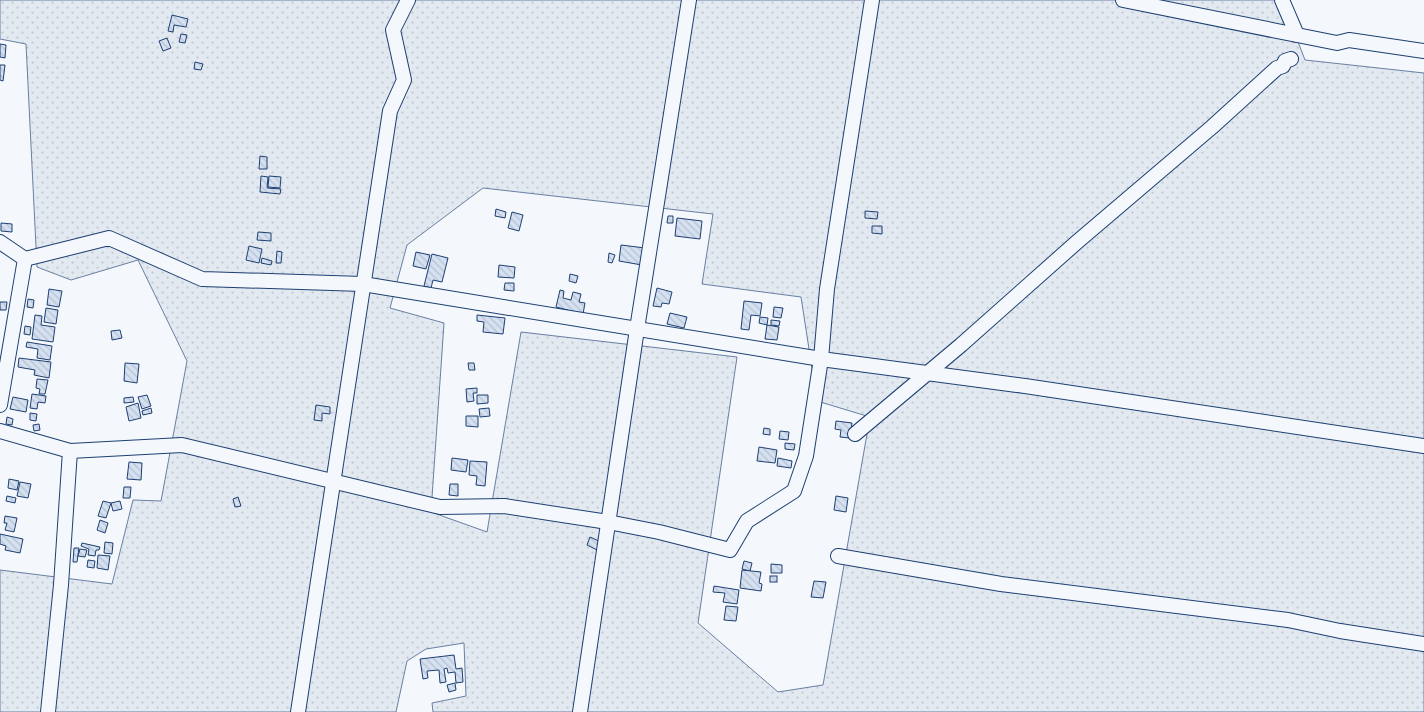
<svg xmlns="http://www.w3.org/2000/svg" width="1424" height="712" font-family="Overpass,sans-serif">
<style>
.green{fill:url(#green-dots);stroke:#687fa3;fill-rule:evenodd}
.building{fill:url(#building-back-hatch);stroke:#1d3f73}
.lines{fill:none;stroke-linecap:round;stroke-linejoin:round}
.minor-casing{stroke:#1d3f73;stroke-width:16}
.minor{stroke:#f4f7fb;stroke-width:14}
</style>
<defs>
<pattern id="green-dots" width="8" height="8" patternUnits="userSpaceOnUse" patternTransform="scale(1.25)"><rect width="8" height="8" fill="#e3e9f0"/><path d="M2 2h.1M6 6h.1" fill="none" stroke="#c2c9d1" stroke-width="1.8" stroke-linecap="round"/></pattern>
<pattern id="building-back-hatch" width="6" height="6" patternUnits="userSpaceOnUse" patternTransform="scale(1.25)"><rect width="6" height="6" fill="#d5e0f0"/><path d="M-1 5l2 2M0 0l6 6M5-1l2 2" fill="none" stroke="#b6c1d1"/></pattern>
</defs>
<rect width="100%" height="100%" fill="#f4f7fb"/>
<!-- green -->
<path class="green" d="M 0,0 L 1282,0 L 1305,60 L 1424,73 L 1424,712 L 433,712 L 432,703 L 466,696 L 464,643 L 426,649 L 407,661 L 396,712 L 0,712 L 0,570 L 112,584 L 133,500 L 161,501 L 187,361 L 138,260 L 71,280 L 37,267 L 26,44 L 0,39 ZM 483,188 L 713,214 L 702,284 L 801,297 L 817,401 L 870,417 L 823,685 L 778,692 L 698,623 L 737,357 L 521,332 L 487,532 L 431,512 L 444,323 L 390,308 L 407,245 Z"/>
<!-- building -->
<g class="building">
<polygon points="172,15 188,19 186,27 174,25 173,32 168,31"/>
<polygon points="181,34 187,35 185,43 179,42"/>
<polygon points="167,38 171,48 163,51 159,41"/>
<polygon points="0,44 6,45 5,58 0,57"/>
<polygon points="195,62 203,64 201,70 194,69"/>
<polygon points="0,65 5,65 3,81 0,80"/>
<polygon points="260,156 267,157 267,169 259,169"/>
<polygon points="261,176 268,177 267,188 281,189 280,194 260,192"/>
<polygon points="269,176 281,177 280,188 268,187"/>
<polygon points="496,209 506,212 505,218 495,216"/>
<polygon points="865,211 878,212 877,219 865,218"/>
<polygon points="512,212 523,215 519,231 508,228"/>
<polygon points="668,216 673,216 673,223 667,223"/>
<polygon points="677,218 702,221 700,239 675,236"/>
<polygon points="1,223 12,224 12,232 1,231"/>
<polygon points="872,226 882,226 882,234 872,233"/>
<polygon points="258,232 271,233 271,241 257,240"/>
<polygon points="621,245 645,248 642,265 619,261"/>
<polygon points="249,246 262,249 259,263 246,260"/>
<polygon points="277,251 282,252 281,263 276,263"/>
<polygon points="416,252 430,255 426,269 413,266"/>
<polygon points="609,253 615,255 612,263 608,262"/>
<polygon points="432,254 448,258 442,282 433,280 431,288 424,286"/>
<polygon points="262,258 272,261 271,265 261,263"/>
<polygon points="499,265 515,267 514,278 498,277"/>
<polygon points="570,274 578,276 576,283 569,281"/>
<polygon points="505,283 514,283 514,291 504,290"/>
<polygon points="657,288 672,292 669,304 662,303 661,307 653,306"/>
<polygon points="49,289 62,291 59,307 47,305"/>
<polygon points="560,290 564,291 563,298 571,300 573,292 581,294 579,302 585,303 583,314 556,307"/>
<polygon points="28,299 34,300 33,308 27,307"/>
<polygon points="744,301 762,303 760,316 751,315 749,330 741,329"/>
<polygon points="0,302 7,302 6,310 0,310"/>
<polygon points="774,307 783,308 781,318 773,317"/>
<polygon points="46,308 58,310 56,324 44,322"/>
<polygon points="670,313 687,317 684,328 667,324"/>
<polygon points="35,315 42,316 41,325 55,327 53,342 32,339"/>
<polygon points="477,315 505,318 503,334 483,332 484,322 477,321"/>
<polygon points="760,317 768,318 767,325 759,323"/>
<polygon points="771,320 780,321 779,326 771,325"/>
<polygon points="767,325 779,327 777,340 765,339"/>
<polygon points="25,326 31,327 30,335 24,334"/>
<polygon points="120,330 122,338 112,340 111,331"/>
<polygon points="27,342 52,346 50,360 37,358 38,349 26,347"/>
<polygon points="19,358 51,362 49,378 34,375 35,370 18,367"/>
<polygon points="125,363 139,364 137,383 124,381"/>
<polygon points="468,363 474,363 475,370 469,370"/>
<polygon points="37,379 48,380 45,394 39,394 40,389 36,388"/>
<polygon points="477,388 477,393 473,393 474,401 467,402 466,389"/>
<polygon points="32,394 46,396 45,403 38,402 37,409 30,408"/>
<polygon points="147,395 151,406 142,409 138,397"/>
<polygon points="477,395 488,395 488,403 477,404"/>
<polygon points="13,397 28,400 26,412 10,409"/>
<polygon points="133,397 134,402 124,403 124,398"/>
<polygon points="138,403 141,418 129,421 126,407"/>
<polygon points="316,405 330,407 330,414 322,413 322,421 314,420"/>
<polygon points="151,408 152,413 143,415 142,411"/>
<polygon points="489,408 490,416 480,417 479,409"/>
<polygon points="30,413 37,414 36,421 30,420"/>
<polygon points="466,416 478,416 478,427 466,426"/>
<polygon points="7,417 13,419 12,425 6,424"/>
<polygon points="836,421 852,423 850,438 840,437 841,430 835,429"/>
<polygon points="39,424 40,430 34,431 33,425"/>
<polygon points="764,428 770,429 770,435 763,434"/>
<polygon points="780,431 789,432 788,440 779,439"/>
<polygon points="785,443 795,444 794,450 785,449"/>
<polygon points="759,447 777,450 775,463 757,461"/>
<polygon points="452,458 468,460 466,472 451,470"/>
<polygon points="778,458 792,461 791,468 777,466"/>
<polygon points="470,461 487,462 485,486 476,485 477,476 469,475"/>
<polygon points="129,462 142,463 141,480 127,479"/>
<polygon points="9,479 19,481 17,490 8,488"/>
<polygon points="20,482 31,484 28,498 17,496"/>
<polygon points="450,484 458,484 458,496 449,495"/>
<polygon points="124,487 131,487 130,498 123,498"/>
<polygon points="7,496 16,498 15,503 6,501"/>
<polygon points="836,496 848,498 846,512 834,510"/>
<polygon points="238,497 241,506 235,507 233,499"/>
<polygon points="103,501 111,503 106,518 98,516"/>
<polygon points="120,501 122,509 113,511 111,503"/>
<polygon points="5,516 17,518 14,532 5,530 7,523 4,523"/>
<polygon points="100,520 108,523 105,533 97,530"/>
<polygon points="0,534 23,539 20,553 5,550 6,546 0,544"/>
<polygon points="590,537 601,542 597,550 587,545"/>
<polygon points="105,542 113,543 112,554 104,553"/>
<polygon points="82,543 100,547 99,550 96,550 95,556 88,555 89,549 81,546"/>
<polygon points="74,548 79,548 77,562 73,562"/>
<polygon points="80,549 87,550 85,557 78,556"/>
<polygon points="98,555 110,556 108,570 97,568"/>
<polygon points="88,560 95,561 94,568 87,567"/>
<polygon points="744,561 752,563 750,571 742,569"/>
<polygon points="771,564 782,565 782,573 771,573"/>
<polygon points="742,570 761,572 759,583 762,584 761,591 740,588"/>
<rect x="770" y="576" width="7" height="6"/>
<polygon points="814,581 826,582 823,598 811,597"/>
<polygon points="714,586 739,590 737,604 723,602 725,593 713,592"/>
<polygon points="726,606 738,607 736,621 724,620"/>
<polygon points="454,655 456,669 462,668 463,682 456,683 455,672 448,673 447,668 444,669 446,682 440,683 439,670 427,671 428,678 423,679 420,659"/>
<polygon points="455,683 456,690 449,692 447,685"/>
</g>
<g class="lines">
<defs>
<g id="minor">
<polyline points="872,0 827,289 821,359 1025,386 1424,446"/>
<polyline points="1123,0 1297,35"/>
<polyline points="1282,0 1297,35 1337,43 1349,40 1424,51"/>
<polyline points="0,242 25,259 0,405"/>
<polyline points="25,259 109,238 202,279 363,284 821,359 806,456 794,491 747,521 730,550 659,532 608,522 504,506 440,507 182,445 70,451"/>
<polyline points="0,431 70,451 61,585 48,712"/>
<polyline points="855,434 961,345 1077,242 1212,127 1277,68 1283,66 1285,61 1291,59"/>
<polyline points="838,556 1001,584 1288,620 1340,631 1424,644"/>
<polyline points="298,712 390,111 404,80 393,30 408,0"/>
<polyline points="580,712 637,329 689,0"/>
</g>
</defs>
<!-- minor casing -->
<use href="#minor" class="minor-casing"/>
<!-- minor -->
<use href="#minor" class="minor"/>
</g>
</svg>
